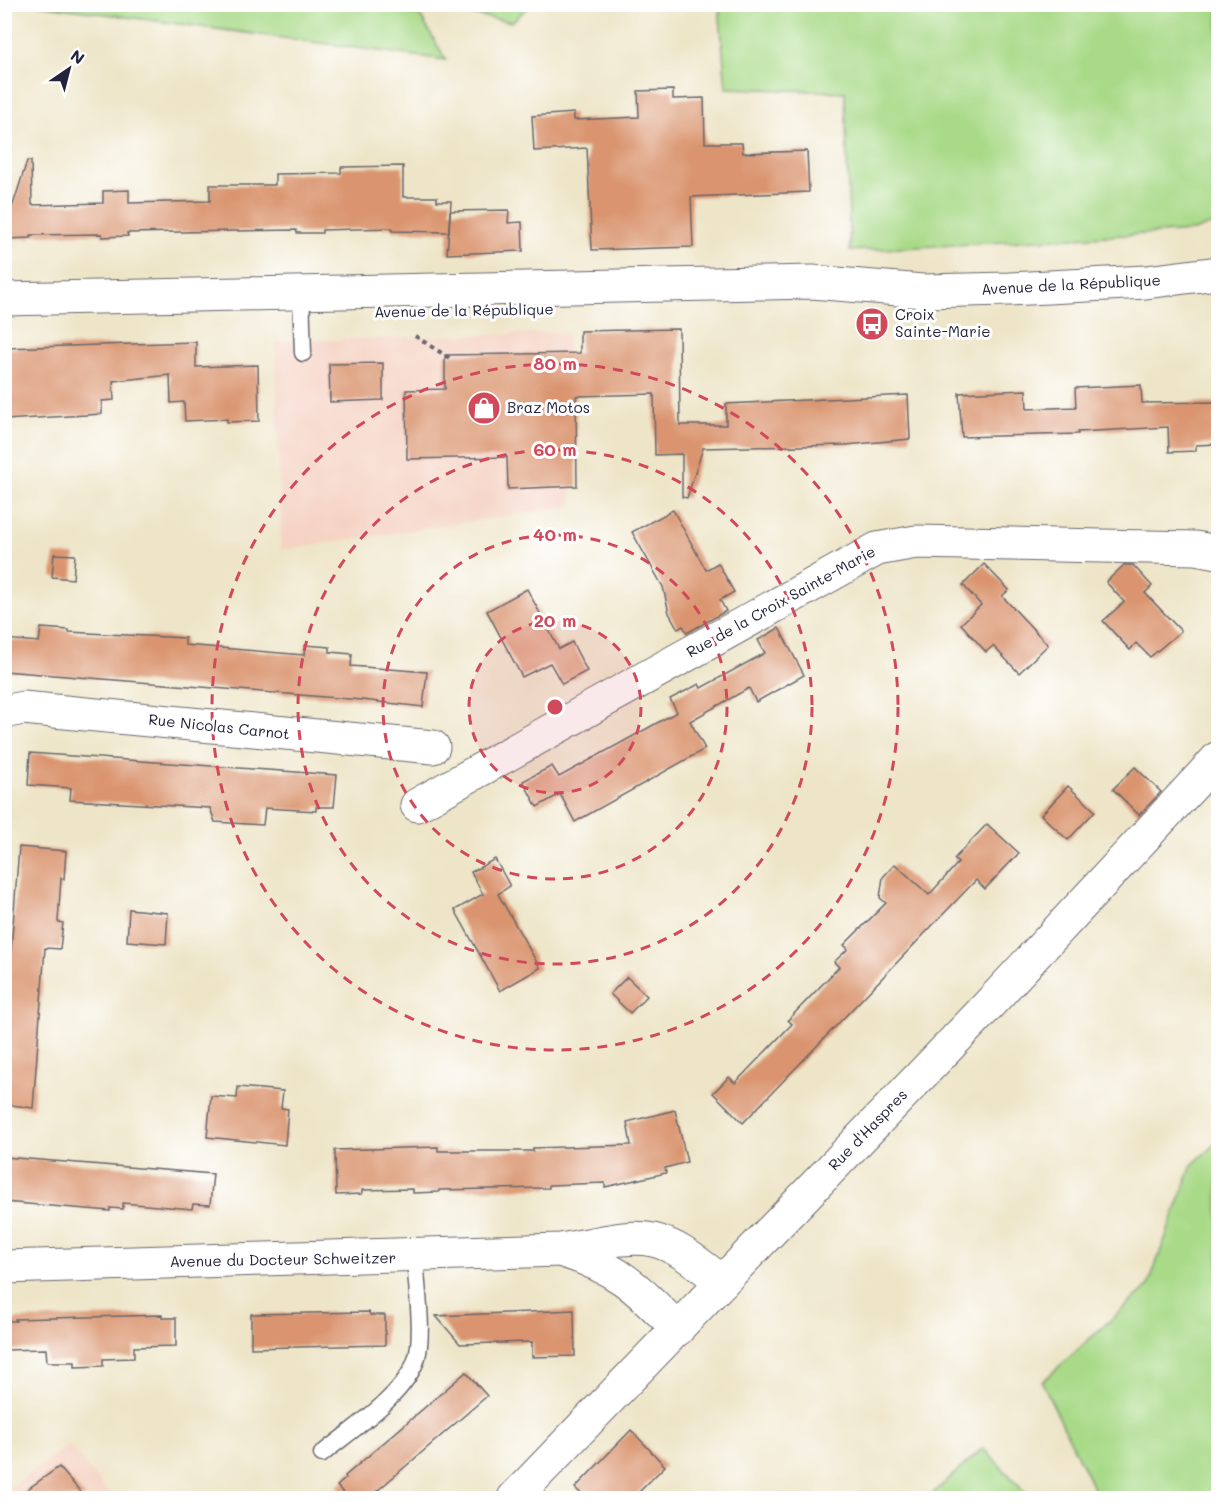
<svg xmlns="http://www.w3.org/2000/svg" width="1223" height="1503" font-family="Mali,sans-serif">
<style>
.built{fill:#f5d2c2}
.green{fill:#a9da88;stroke:#667e62;stroke-width:1.5}
.building{fill:#da9570}
.lines{fill:none;stroke-linecap:round;stroke-linejoin:round}
.lane-casing{stroke:#69666c;stroke-width:19}
.street-casing{stroke:#69666c;stroke-width:35}
.secondary-casing{stroke:#69666c;stroke-width:35}
.primary-casing{stroke:#69666c;stroke-width:35}
.path{stroke:#69666c;stroke-width:4;stroke-dasharray:4.5 4.5;stroke-linecap:butt}
.lane{stroke:#fff;stroke-width:16}
.street{stroke:#fff;stroke-width:33}
.secondary{stroke:#fff;stroke-width:33}
.primary{stroke:#fff;stroke-width:33}
.ring{fill:none;stroke:#d1495b;stroke-width:3;stroke-dasharray:10 8}
.labels{text-anchor:middle;stroke-width:6;stroke-linejoin:round;paint-order:stroke}
.street-label{font-size:15px;fill:#22223b;stroke:#fff}
.poi-label{font-size:15px;fill:#22223b;stroke:#fff;text-anchor:start}
.centre{fill:#d1495b;stroke:#fff;stroke-width:3}
.ring-label{font-size:18px;text-anchor:middle;font-weight:bold;fill:#d1495b;stroke:#fff;stroke-width:6;stroke-linejoin:round;paint-order:stroke}
</style>
<rect width="100%" height="100%" fill="#fff"/>
<filter id="ink" filterUnits="userSpaceOnUse"><feTurbulence type="fractalNoise" baseFrequency=".0167" numOctaves="2"/><feDisplacementMap in="SourceGraphic" scale="12" xChannelSelector="R" yChannelSelector="G"/><feConvolveMatrix kernelMatrix="1 2 1 2 8 2 1 2 1" color-interpolation-filters="sRGB"/></filter>
<filter id="wash" filterUnits="userSpaceOnUse"><feTurbulence type="fractalNoise" baseFrequency=".008" numOctaves="4" result="noise"/><feDisplacementMap in="SourceGraphic" scale="24" xChannelSelector="R" yChannelSelector="G"/><feGaussianBlur stdDeviation="1.35" result="paint"/><feColorMatrix in="noise" values="0 0 0 0 0 0 0 0 0 0 0 0 0 0 0 0 0 1.4 0 .05"/><feComposite in="paint" operator="in"/></filter>
<g filter="url(#wash)">
<rect width="100%" height="100%" fill="#eee5c8"/>
<!-- built -->
<g class="built">
<polygon points="567,332 572,506 281,550 276,342"/>
<polygon points="69,1445 113,1498 5,1498 4,1492"/>
</g>
<!-- green -->
<g class="green">
<polygon points="39,5 414,5 446,60"/>
<polygon points="417,5 530,5 512,22"/>
<polygon points="719,5 1218,5 1218,222 1194,231 850,251 845,92 726,88"/>
<polygon points="1218,1141 1218,1498 1098,1498 1042,1382 1148,1286 1192,1165"/>
<polygon points="983,1448 1031,1498 928,1498"/>
</g>
<g id="blocks">
<!-- building -->
<g class="building">
<polygon points="673,90 673,99 704,98 705,143 742,143 743,153 807,151 809,192 691,197 693,247 592,250 587,148 534,151 532,116 574,113 574,120 639,117 638,91"/>
<polygon points="27,161 31,161 32,205 103,203 103,191 129,190 129,203 210,201 210,185 275,185 275,174 341,173 341,167 403,166 403,197 437,197 437,201 451,201 449,232 392,231 392,228 322,230 322,233 297,233 296,230 127,233 128,236 102,237 102,234 31,235 31,238 6,239 4,205 13,205"/>
<polygon points="509,210 508,223 522,222 523,251 447,254 450,211"/>
<polygon points="679,329 680,425 726,425 726,404 908,395 910,439 846,445 703,448 687,498 682,497 682,454 655,455 654,394 576,396 577,486 508,489 507,457 407,459 406,390 445,389 445,355 580,353 580,331"/>
<polygon points="196,342 196,367 258,365 259,421 227,422 227,419 185,421 184,402 171,403 170,375 113,381 114,400 102,401 102,414 4,420 4,348"/>
<polygon points="383,363 383,400 330,402 329,364"/>
<polygon points="1141,385 1142,403 1218,402 1218,444 1196,445 1196,451 1169,452 1168,427 1078,432 1078,434 962,437 959,393 1026,390 1027,409 1076,407 1075,388"/>
<polygon points="673,510 706,570 718,563 734,592 720,600 726,611 687,633 683,626 678,629 669,613 663,587 632,532"/>
<polygon points="54,554 75,555 73,579 52,577"/>
<polygon points="984,564 1009,590 1002,596 1048,645 1019,673 993,646 986,652 961,624 981,605 963,585"/>
<polygon points="1124,565 1133,565 1152,586 1145,593 1181,631 1150,657 1136,643 1130,650 1103,621 1124,602 1106,582"/>
<polygon points="527,589 559,649 572,642 587,671 562,684 550,663 522,677 487,611"/>
<polygon points="41,628 69,630 69,632 185,638 185,645 304,655 305,645 330,647 330,652 352,654 351,666 427,672 423,707 362,700 4,671 4,639 39,642"/>
<polygon points="779,628 804,675 756,702 749,688 690,721 705,749 575,822 560,794 537,807 523,781 552,766 559,777 677,712 670,699 699,684 701,688 765,653 758,640"/>
<polygon points="30,753 337,775 334,807 316,807 316,811 265,808 263,825 215,822 210,808 70,800 71,788 28,785"/>
<polygon points="1135,767 1161,792 1139,815 1113,789"/>
<polygon points="1068,786 1095,811 1068,840 1041,815"/>
<polygon points="987,824 1019,853 985,889 976,880 743,1123 713,1093 729,1077 735,1083 792,1024 788,1020 839,967 834,962 848,949 844,945 886,903 880,898 883,877 895,864 929,895 958,863 954,859"/>
<polygon points="19,847 66,851 64,879 61,878 58,922 63,923 60,949 45,948 33,1108 4,1104 4,1041"/>
<polygon points="495,859 510,886 498,894 540,968 500,991 455,910 483,894 471,872"/>
<polygon points="129,909 168,913 166,944 127,941"/>
<polygon points="627,977 647,996 630,1013 610,994"/>
<polygon points="238,1087 283,1091 281,1108 288,1109 285,1145 207,1137 211,1096 237,1098"/>
<polygon points="675,1110 687,1162 665,1168 666,1173 605,1187 605,1183 549,1185 549,1188 439,1190 439,1192 413,1193 413,1189 362,1190 362,1194 336,1195 335,1150 438,1147 438,1151 533,1151 533,1148 631,1145 627,1122"/>
<polygon points="4,1157 213,1174 210,1205 193,1204 192,1209 123,1203 123,1209 110,1208 110,1211 4,1202"/>
<polygon points="574,1310 575,1356 532,1357 532,1342 460,1344 436,1316"/>
<polygon points="369,1312 370,1315 385,1315 385,1345 251,1348 251,1314"/>
<polygon points="162,1315 162,1318 176,1318 176,1346 134,1347 134,1358 103,1359 103,1366 75,1367 75,1362 47,1362 46,1349 4,1350 4,1321 16,1321 15,1319"/>
<polygon points="466,1372 487,1396 369,1498 348,1498 337,1486 346,1478 345,1476"/>
<polygon points="631,1430 665,1466 633,1498 586,1498 575,1488"/>
<polygon points="59,1467 86,1498 15,1498"/>
</g>
</g>
</g>
<g filter="url(#ink)">
<use href="#blocks" fill-opacity="0" stroke="#69666c" stroke-width="1.5"/>
<g class="lines">
<defs>
<g id="lane">
<polyline points="301,294 303,353"/>
<path d="M 322,1454 C 351,1430 407,1394 417,1357 C 424,1330 416,1285 415,1256"/>
</g>
<g id="street">
<polyline points="4,712 23,708 433,747"/>
<polyline points="417,805 877,549 916,542 1195,548 1218,552"/>
<path d="M 563,1251 C 620,1269 637,1288 678,1329"/>
<path d="M 4,1267 L 561,1250 C 645,1234 653,1226 722,1282"/>
</g>
<polyline id="secondary" points="514,1498 980,1014 1218,758"/>
<polyline id="primary" points="4,299 812,282 923,291 1009,289 1146,282 1218,273"/>
</defs>
<!-- lane casing -->
<use href="#lane" class="lane-casing"/>
<!-- street casing -->
<use href="#street" class="street-casing"/>
<!-- secondary casing -->
<use href="#secondary" class="secondary-casing"/>
<!-- primary casing -->
<use href="#primary" class="primary-casing"/>
<!-- path -->
<polyline class="path" points="415,336 451,359"/>
<!-- lane -->
<use href="#lane" class="lane"/>
<!-- street -->
<use href="#street" class="street"/>
<!-- secondary -->
<use href="#secondary" class="secondary"/>
<!-- primary -->
<use href="#primary" class="primary"/>
</g>
</g>
<!-- distance rings -->
<circle cx="555" cy="707" r="86" fill="#d1495b" fill-opacity=".12"/>
<g class="ring">
<circle cx="555" cy="707" r="86"/>
<circle cx="555" cy="707" r="172"/>
<circle cx="555" cy="707" r="257"/>
<circle cx="555" cy="707" r="343"/>
</g>
<!-- icons -->
<defs>
<symbol id="bus-disc" viewBox="-11 -11 22 22"><circle r="9.5" fill="#d1495b" stroke="#fff"/><path d="M-5-6H5V4H4V6H2V4H-2V6H-4V4H-5ZM-3.5-4V0h7V-4ZM-3.5 1.2v1.5H-2V1.2ZM2 1.2v1.5H3.5V1.2Z" fill="#fff"/></symbol>
<symbol id="shop-disc" viewBox="-11 -11 22 22"><circle r="9.5" fill="#d1495b" stroke="#fff"/><path d="M-5-2.5h2.3a2.7 3.5 0 0 1 5.4 0H5L5.5 6h-11ZM-1.5-2.5h3a1.5 2.3 0 0 0-3 0Z" fill="#fff"/></symbol>
</defs>
<g fill-rule="evenodd">
<use href="#bus-disc" x="853" y="305" width="38" height="38"/>
<use href="#shop-disc" x="465" y="389" width="38" height="38"/>
</g>
<g class="labels">
<!-- street labels -->
<g class="street-label">
<text transform="translate(1071 285) rotate(-3)" y="5">Avenue de la République</text>
<text transform="translate(464 311) rotate(-1)" y="5">Avenue de la République</text>
<text transform="translate(781 602) rotate(-29)" y="5">Rue de la Croix Sainte-Marie</text>
<text transform="translate(219 727) rotate(6)" y="5">Rue Nicolas Carnot</text>
<text transform="translate(868 1130) rotate(-46)" y="5">Rue d'Haspres</text>
<text transform="translate(283 1260) rotate(-1)" y="5">Avenue du Docteur Schweitzer</text>
</g>
<!-- poi labels -->
<g class="poi-label">
<text x="895" y="320">Croix<tspan x="895" dy="17">Sainte-Marie</tspan></text>
<text x="507" y="413">Braz Motos</text>
</g>
</g>
<circle cx="555" cy="707" r="9" class="centre"/>
<g class="ring-label">
<text x="555" y="370">80 m</text>
<text x="555" y="456">60 m</text>
<text x="555" y="541">40 m</text>
<text x="555" y="627">20 m</text>
</g>
<!-- margin -->
<rect width="1223" height="1503" fill="none" stroke="#fff" stroke-width="24"/>
<!-- north arrow -->
<g transform="translate(69 69) rotate(35)" stroke="#ffffff" stroke-width="4.5" paint-order="stroke">
<path d="M0-4.5L10 22L0 15L-10 22Z" fill="#22223b"/>
<text y="-9" font-size="16" font-weight="bold" text-anchor="middle" fill="#22223b">N</text>
</g>
</svg>
